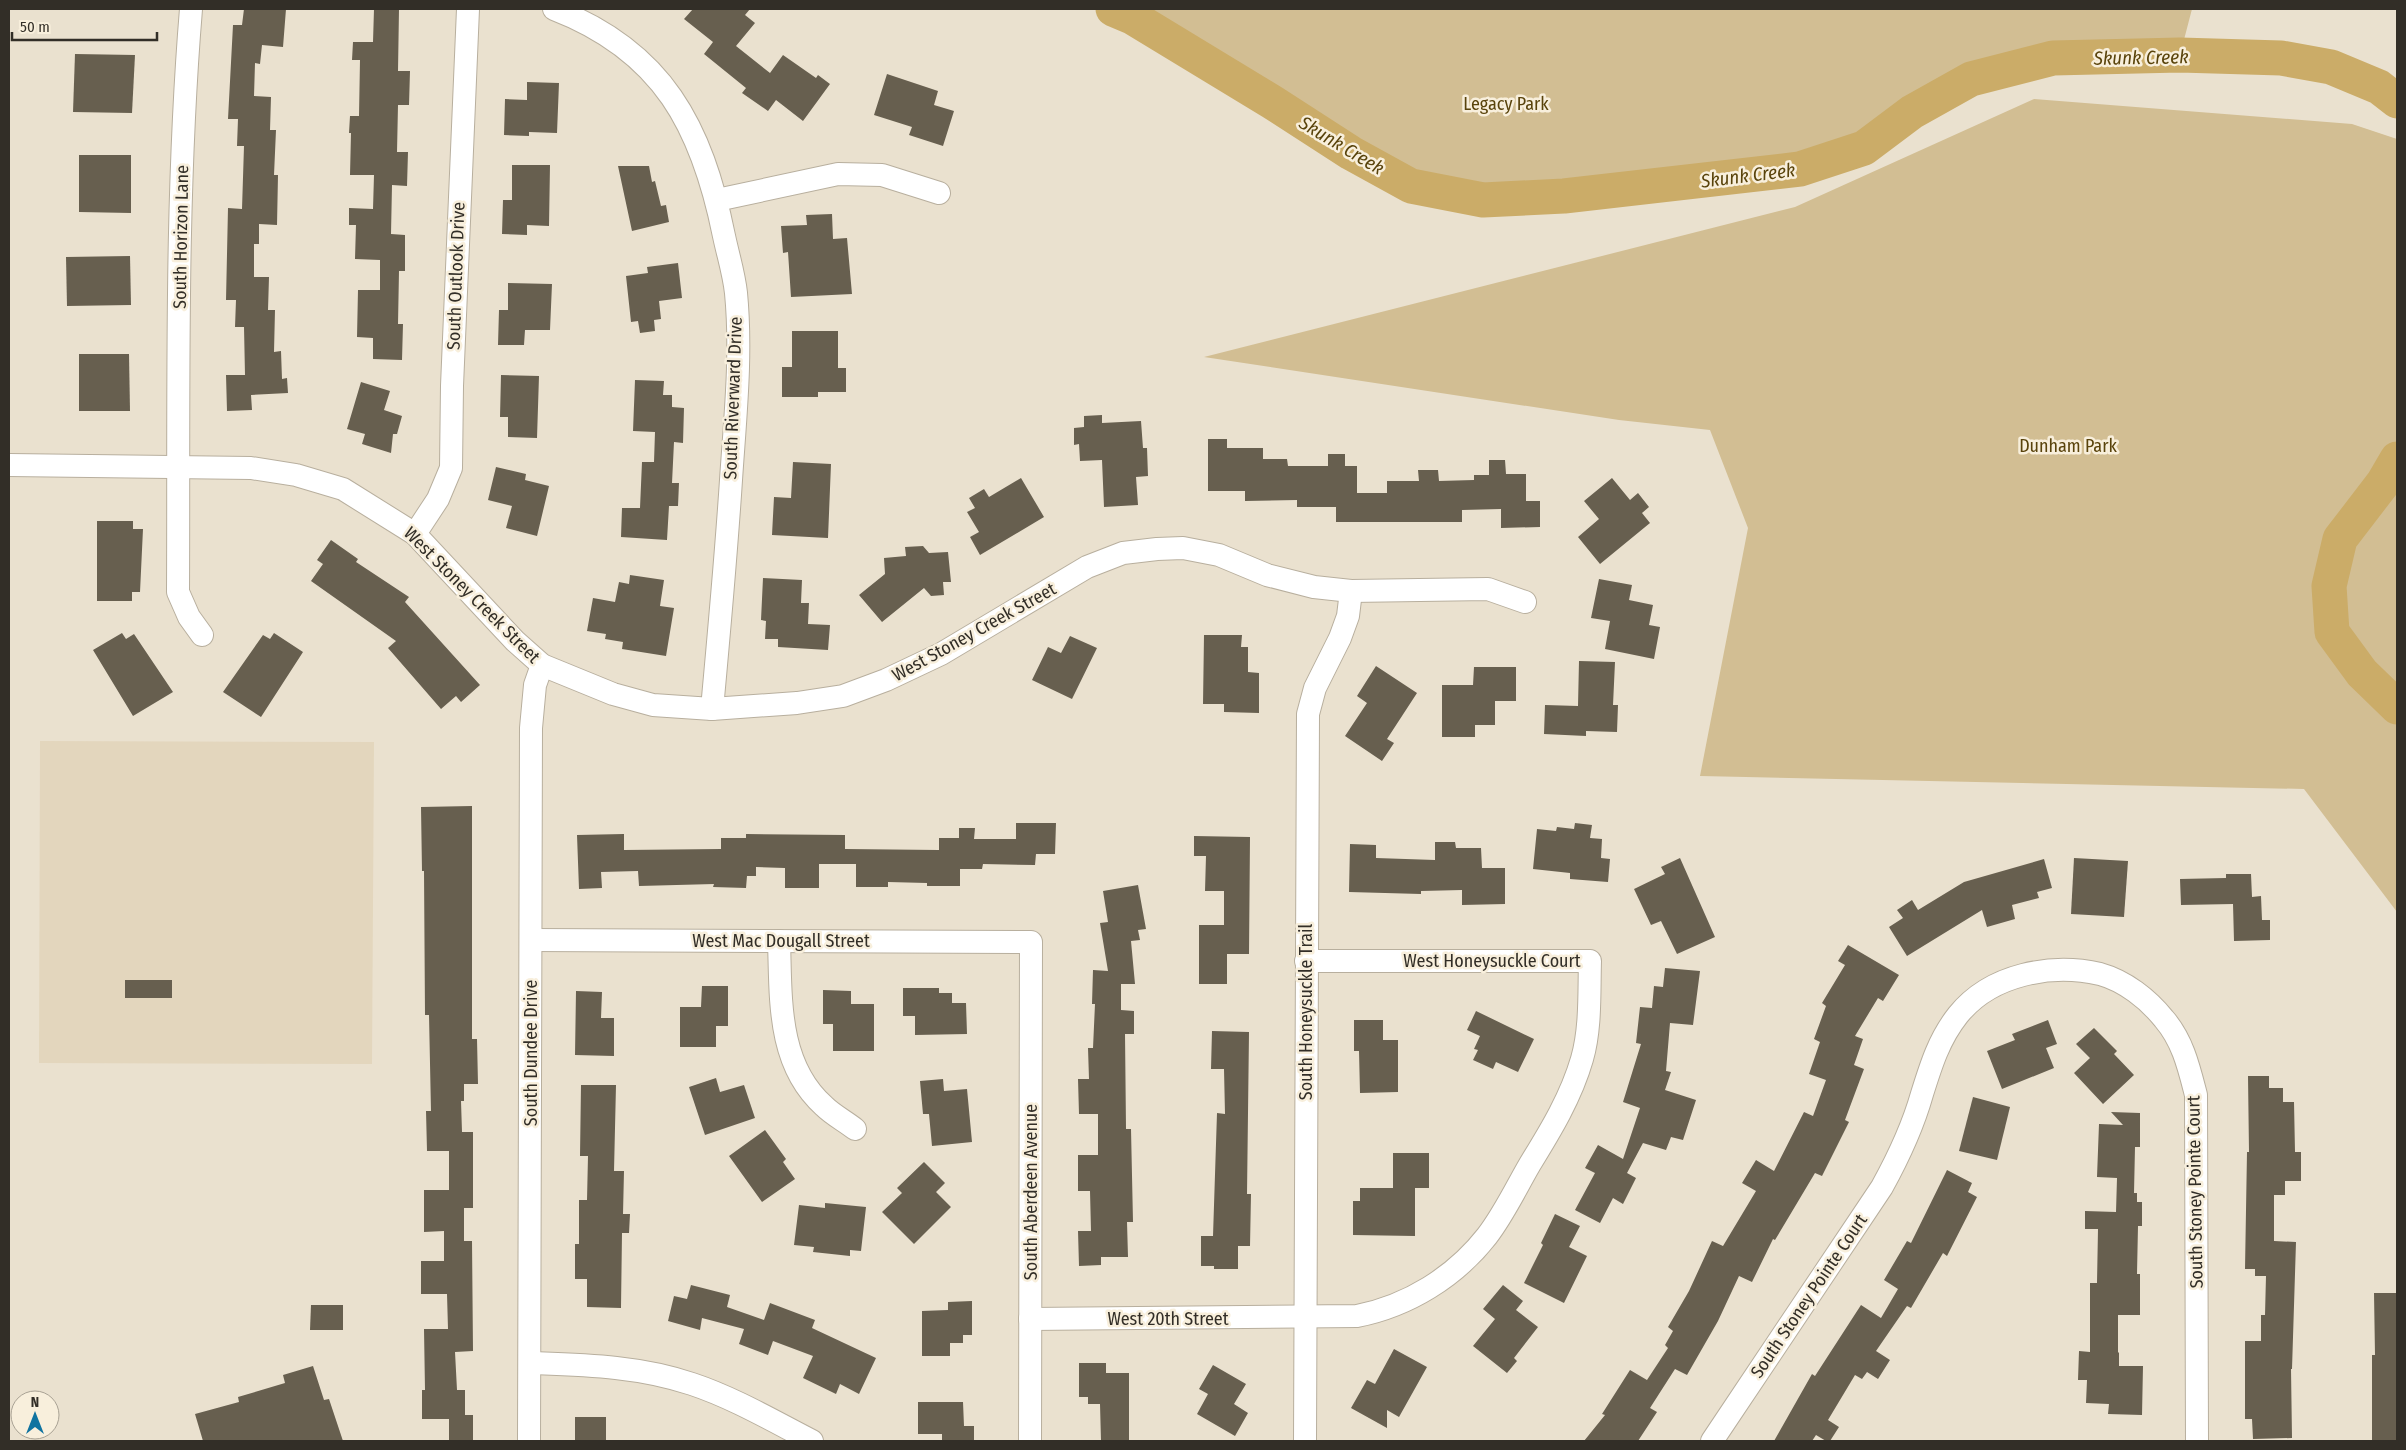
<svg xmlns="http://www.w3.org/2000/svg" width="2406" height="1450" font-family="'Fira Sans Condensed',sans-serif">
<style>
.built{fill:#e3d6bd}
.green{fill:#d2be93}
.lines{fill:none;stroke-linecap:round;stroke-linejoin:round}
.river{stroke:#cbac68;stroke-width:35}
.building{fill:#675f4f}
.minor-casing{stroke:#b8af9e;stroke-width:24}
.minor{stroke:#fff;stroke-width:22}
.labels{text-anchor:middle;stroke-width:5;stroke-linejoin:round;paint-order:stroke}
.park-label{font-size:18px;fill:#59430b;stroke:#f8efdc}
.street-label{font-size:18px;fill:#322e27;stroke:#f8efdc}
.water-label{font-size:19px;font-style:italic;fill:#59430b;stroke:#f8efdc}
</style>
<rect width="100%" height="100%" fill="#eae1cf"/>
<!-- built -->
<polygon class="built" points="40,741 374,742 372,1064 39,1063"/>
<!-- green -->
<g class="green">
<polygon points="1113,9 2192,9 2180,55 2053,58 1971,79 1912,112 1864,148 1800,169 1564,196 1483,200 1411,186 1351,153 1272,102 1132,17"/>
<polygon points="2034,99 2352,124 2397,139 2397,912 2304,789 1700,776 1748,528 1710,430 1619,420 1204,357 1795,207"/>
</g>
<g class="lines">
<!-- river -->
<g class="river">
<polyline points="1113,9 1132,17 1272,102 1351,153 1411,186 1483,200 1564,196 1800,169 1864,148 1912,112 1971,79 2053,58 2180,55 2281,58 2331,67 2379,87 2397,101"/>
<polyline points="2397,459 2383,483 2340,539 2329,586 2332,632 2362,673 2397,707"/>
</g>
</g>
<!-- building -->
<g class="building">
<polygon points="244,9 286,9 283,47 262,45 260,64 255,63 254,96 271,97 270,130 276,130 274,175 278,175 277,225 259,224 259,244 254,244 254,277 269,277 268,310 275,310 274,352 281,351 282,379 287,378 288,393 251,395 252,410 227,411 226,375 245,375 244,327 235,327 236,300 226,300 228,208 242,209 244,146 237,146 238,119 228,119 233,25 242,25"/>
<polygon points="374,9 399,9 398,71 410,71 409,105 398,105 397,152 408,152 407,186 392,185 391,234 405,235 405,271 399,271 398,324 403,324 402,360 373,359 373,338 357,337 358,290 380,290 380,260 355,259 356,225 349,225 349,208 373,209 374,175 350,175 351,133 349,133 350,116 359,116 360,60 352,60 353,42 373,42"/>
<polygon points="693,9 750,9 745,15 755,23 736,46 770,73 783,55 816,78 818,75 830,84 803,121 776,100 768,111 742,93 746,88 704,54 713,42 684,19"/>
<polygon points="75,54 135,55 132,113 73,112"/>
<polygon points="887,74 938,91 934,105 954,111 943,146 909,135 912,127 874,115"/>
<polygon points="527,82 559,83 557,133 529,132 529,136 504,135 505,99 527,100"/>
<polygon points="79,155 131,155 131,213 79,212"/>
<polygon points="512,165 550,165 549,226 527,225 527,235 502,234 503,200 512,200"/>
<polygon points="618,166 649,166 652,182 655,181 661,206 666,205 669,222 632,231"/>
<polygon points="832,214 833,239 847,238 852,294 791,297 788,252 783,253 781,226 807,225 806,215"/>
<polygon points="130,256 131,305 67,306 66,257"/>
<polygon points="678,263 682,298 659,301 661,319 654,320 655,331 640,333 638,321 631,322 626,276 648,273 647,267"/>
<polygon points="508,283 552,284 550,330 525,330 524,345 498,345 499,310 508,310"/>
<polygon points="792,331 838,331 838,368 846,368 846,392 818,392 818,397 782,397 782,367 792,367"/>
<polygon points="79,354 129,354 130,411 79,411"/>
<polygon points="501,375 539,376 537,438 508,437 508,417 500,417"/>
<polygon points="635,380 664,381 663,395 672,395 672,407 684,408 683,443 674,442 672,483 679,483 678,506 669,506 667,540 621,537 622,508 640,508 642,462 654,462 655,432 633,431"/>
<polygon points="361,382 390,391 384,410 402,416 397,434 393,434 391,453 362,444 365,434 347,429"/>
<polygon points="1102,415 1102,423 1141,421 1143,448 1147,448 1148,476 1136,477 1138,505 1104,507 1102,460 1080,461 1079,444 1074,445 1074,428 1084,427 1084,416"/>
<polygon points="1208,439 1227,439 1227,448 1263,448 1263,459 1287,459 1288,466 1328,466 1328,454 1345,454 1345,466 1357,466 1357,493 1387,493 1387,481 1419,481 1418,470 1438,470 1439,481 1474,480 1474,475 1489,475 1489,460 1505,460 1506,474 1526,474 1526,501 1540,501 1540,527 1501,528 1501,509 1462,510 1462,522 1336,522 1336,507 1297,507 1297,500 1245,501 1245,491 1208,491"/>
<polygon points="793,462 831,464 828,538 772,535 774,497 791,498"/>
<polygon points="496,467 526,474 525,480 549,486 537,536 506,528 512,506 488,500"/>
<polygon points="1021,478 1044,517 980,555 970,537 979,532 967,512 975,508 969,498 984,489 989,497"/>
<polygon points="1612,478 1630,500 1638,493 1649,507 1642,513 1650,523 1600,564 1578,537 1599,519 1584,501"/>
<polygon points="97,521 133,521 133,529 143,529 140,592 132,592 132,601 97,601"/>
<polygon points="331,540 358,559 356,562 409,597 405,602 480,685 461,702 456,696 441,709 388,648 396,641 311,581 323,564 317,560"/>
<polygon points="923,546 929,553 948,552 951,582 943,582 944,595 931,596 924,588 882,622 859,595 885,574 884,558 906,556 905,547"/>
<polygon points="630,575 664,580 660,606 674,608 666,656 622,649 623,642 605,639 606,634 587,631 593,598 615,602 619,582 629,584"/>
<polygon points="763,578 802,580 801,603 809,603 808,624 830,625 828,650 778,647 778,639 765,639 766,621 761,620"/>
<polygon points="1599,579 1632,585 1629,600 1653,605 1649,625 1660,627 1654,659 1605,649 1610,621 1591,618"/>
<polygon points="122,633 126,639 134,634 173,692 133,716 93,650"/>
<polygon points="274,633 303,652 261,717 223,692 263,635 270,639"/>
<polygon points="1204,635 1242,635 1241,647 1248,647 1248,672 1259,673 1259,713 1224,712 1224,704 1203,704"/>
<polygon points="1070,636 1097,648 1072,699 1032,680 1048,647 1061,653"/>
<polygon points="1579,661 1615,662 1613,705 1618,705 1617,732 1586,731 1586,736 1544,734 1545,705 1578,706"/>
<polygon points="1376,666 1417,693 1387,739 1394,743 1382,761 1345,736 1367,703 1357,696"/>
<polygon points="1474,667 1516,667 1516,701 1495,701 1495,725 1475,725 1475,737 1442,737 1442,685 1473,685"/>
<polygon points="472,806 472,1039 477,1039 478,1084 464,1084 464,1101 461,1101 462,1132 473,1132 473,1208 464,1208 464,1241 472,1241 473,1351 455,1352 457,1390 465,1390 465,1415 473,1415 473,1441 449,1441 449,1419 422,1419 422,1390 425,1390 424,1329 448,1329 447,1294 421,1294 421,1261 444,1261 444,1231 424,1232 424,1190 449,1190 449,1151 427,1151 426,1111 431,1111 429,1015 425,1015 424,871 422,871 421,807"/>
<polygon points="1016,823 1056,823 1055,854 1036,854 1035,865 983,864 982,869 960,869 960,886 927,886 927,883 888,882 888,887 856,887 856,864 819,864 819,888 785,888 785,868 756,867 756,876 747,876 746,888 713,887 714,884 639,886 638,871 601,872 602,888 579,889 577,835 624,834 624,850 721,849 721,838 746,838 746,834 845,835 845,849 939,850 939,838 959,838 959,828 975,828 974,839 1016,839"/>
<polygon points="1575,823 1592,825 1590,838 1602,839 1601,858 1610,859 1608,882 1570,879 1570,873 1533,869 1537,829 1556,831 1557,827 1574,829"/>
<polygon points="1194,836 1250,837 1249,954 1227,954 1227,984 1199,984 1199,925 1224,925 1224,891 1205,891 1206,856 1194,856"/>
<polygon points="1435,842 1455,842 1456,848 1481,848 1482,868 1505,868 1505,904 1462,905 1462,890 1421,891 1421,894 1349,892 1350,844 1376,845 1376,858 1435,860"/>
<polygon points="1680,858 1715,937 1677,954 1661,921 1651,925 1634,889 1665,874 1661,867"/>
<polygon points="2074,858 2128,861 2124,917 2071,914"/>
<polygon points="2044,859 2052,888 2037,892 2039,898 2012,905 2015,919 1987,927 1982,910 1907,956 1889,927 1903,918 1897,910 1912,900 1918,910 1964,882"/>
<polygon points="2226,874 2251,874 2252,897 2261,896 2262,920 2270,920 2270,940 2234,941 2233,904 2181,905 2180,879 2226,878"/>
<polygon points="1138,885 1146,929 1138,930 1140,940 1131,941 1135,984 1121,984 1121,1010 1134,1011 1134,1034 1125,1034 1126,1129 1131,1129 1133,1222 1127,1222 1128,1257 1101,1257 1101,1265 1079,1266 1078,1231 1091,1231 1090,1191 1078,1191 1078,1155 1098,1155 1098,1114 1079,1114 1078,1079 1089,1079 1088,1048 1093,1048 1095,1004 1092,1004 1093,970 1108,971 1100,923 1108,922 1103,891"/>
<polygon points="1848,945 1899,975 1883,1001 1878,998 1855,1036 1863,1039 1854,1065 1864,1069 1845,1120 1849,1122 1822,1176 1815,1173 1775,1240 1773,1239 1752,1282 1739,1276 1718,1321 1687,1375 1675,1369 1650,1408 1657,1412 1638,1441 1584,1441 1605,1415 1602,1414 1630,1370 1647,1380 1668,1348 1665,1345 1673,1331 1668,1327 1689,1291 1712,1241 1723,1246 1756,1191 1742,1183 1756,1160 1774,1171 1804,1112 1813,1116 1826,1080 1809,1074 1820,1042 1814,1039 1826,1006 1822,1003 1845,965 1838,961"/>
<polygon points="1665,968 1700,971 1693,1025 1670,1023 1666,1071 1671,1072 1665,1090 1696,1100 1683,1140 1671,1137 1666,1150 1643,1143 1627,1173 1636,1178 1623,1204 1613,1198 1600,1223 1575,1210 1595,1173 1585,1168 1598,1145 1623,1159 1640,1108 1623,1102 1641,1044 1636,1043 1640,1007 1652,1008 1654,986 1663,987"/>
<rect x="125" y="980" width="47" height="18"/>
<polygon points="702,986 728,986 728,1026 716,1026 716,1047 680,1047 680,1007 701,1007"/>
<polygon points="903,988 939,988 939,993 952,993 952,1003 966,1003 967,1034 915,1035 915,1016 903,1016"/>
<polygon points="823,990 851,991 851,1004 874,1004 874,1051 833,1051 833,1024 823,1024"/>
<polygon points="576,991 602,992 601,1018 614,1018 614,1056 575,1055"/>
<polygon points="1476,1011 1534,1039 1518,1072 1496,1062 1493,1069 1473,1060 1478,1050 1474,1049 1480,1036 1467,1030"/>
<polygon points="1354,1020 1383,1020 1383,1040 1398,1040 1398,1092 1360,1093 1359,1051 1354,1051"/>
<polygon points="2048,1020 2057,1044 2046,1048 2054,1068 2002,1089 1987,1051 2015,1040 2012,1034"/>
<polygon points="2094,1028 2117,1051 2114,1054 2134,1075 2103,1104 2074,1073 2090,1058 2076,1044"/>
<polygon points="1212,1031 1249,1032 1247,1194 1251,1194 1250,1246 1238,1246 1238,1269 1214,1269 1214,1266 1201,1266 1201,1236 1213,1236 1217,1113 1225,1114 1224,1069 1211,1069"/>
<polygon points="2248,1076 2269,1076 2269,1088 2283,1088 2283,1102 2294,1102 2295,1152 2301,1152 2301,1181 2285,1181 2285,1195 2274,1195 2274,1241 2296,1242 2292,1369 2291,1369 2292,1438 2253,1439 2252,1419 2245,1419 2245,1341 2261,1341 2261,1315 2265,1315 2266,1276 2255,1276 2255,1269 2245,1269 2247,1152 2249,1152"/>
<polygon points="716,1078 720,1092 744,1085 755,1118 705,1135 689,1087"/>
<polygon points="943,1079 944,1091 967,1089 972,1142 932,1146 929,1114 923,1114 920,1081"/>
<polygon points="581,1085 616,1085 614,1171 624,1171 623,1214 630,1214 629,1233 622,1233 621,1308 587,1307 587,1279 575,1279 575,1244 579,1244 579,1200 587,1200 588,1156 580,1156"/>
<polygon points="1973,1097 2010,1107 1997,1160 1959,1151"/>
<polygon points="2111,1112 2140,1113 2140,1147 2135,1147 2134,1193 2137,1193 2137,1202 2142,1202 2142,1226 2138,1226 2137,1274 2140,1274 2140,1315 2118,1315 2118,1352 2119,1353 2119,1366 2143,1366 2142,1415 2108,1414 2109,1404 2086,1403 2087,1380 2078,1380 2079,1351 2090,1352 2090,1283 2097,1283 2098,1229 2085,1229 2085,1211 2116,1212 2117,1178 2097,1177 2099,1124 2123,1125"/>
<polygon points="765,1130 786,1159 783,1162 795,1179 762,1202 729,1156"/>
<polygon points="1393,1153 1429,1153 1429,1188 1415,1188 1415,1236 1353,1235 1353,1201 1360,1201 1360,1188 1393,1188"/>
<polygon points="924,1162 945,1183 936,1192 951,1207 914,1244 882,1212 902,1193 897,1188"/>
<polygon points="1947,1170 1972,1183 1968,1192 1977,1197 1947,1256 1943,1253 1911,1308 1907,1306 1876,1351 1890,1360 1878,1379 1867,1372 1862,1379 1855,1375 1828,1420 1839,1427 1830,1441 1826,1441 1816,1435 1812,1441 1774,1441 1812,1374 1815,1376 1861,1305 1881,1318 1898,1289 1884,1280 1907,1241 1911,1243"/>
<polygon points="825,1203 866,1207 861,1251 850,1250 850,1256 813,1252 814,1247 794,1245 799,1205 825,1208"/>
<polygon points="1555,1214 1580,1226 1569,1247 1587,1256 1564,1303 1524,1283 1543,1245 1541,1243"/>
<polygon points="691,1285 730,1295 727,1307 764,1320 770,1303 815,1320 812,1328 876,1358 859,1394 840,1384 836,1394 803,1378 813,1356 773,1341 768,1355 739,1344 744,1329 702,1318 700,1330 668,1321 674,1296 687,1299"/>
<polygon points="1503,1285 1523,1301 1516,1310 1538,1327 1514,1358 1517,1361 1507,1373 1473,1346 1495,1319 1483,1309"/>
<polygon points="2374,1293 2397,1293 2397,1441 2372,1441 2372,1355 2375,1355"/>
<polygon points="972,1301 972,1335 963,1335 963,1343 950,1343 950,1356 922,1356 922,1311 948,1310 948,1302"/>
<polygon points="311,1305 343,1305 343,1330 310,1330"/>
<polygon points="1394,1349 1427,1367 1399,1417 1387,1410 1387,1428 1351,1408 1367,1380 1375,1384"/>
<polygon points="1079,1363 1106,1363 1106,1373 1129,1373 1129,1441 1101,1441 1100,1404 1088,1404 1088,1397 1079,1397"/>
<polygon points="1213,1365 1246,1384 1234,1404 1248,1413 1235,1436 1197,1414 1208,1394 1199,1389"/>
<polygon points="313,1366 324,1400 329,1399 343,1441 203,1441 195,1414 239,1402 238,1397 285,1383 283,1375"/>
<polygon points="918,1402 963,1402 964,1426 974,1426 974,1441 942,1441 942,1434 918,1434"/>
<rect x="575" y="1417" width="31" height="24"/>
</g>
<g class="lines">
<defs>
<g id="minor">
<path d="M 191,9 C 175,202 179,398 178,592 L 189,617 L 202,635"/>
<path d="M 554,9 C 663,51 702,127 724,236 C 728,255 734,274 736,293 C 742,355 735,419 731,480 C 726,557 719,633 712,709"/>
<polyline points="717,200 838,174 882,175 939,193"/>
<polyline points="9,465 251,468 296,475 343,489 415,534 515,641 542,665 613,694 653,705 712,709 797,703 843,696 886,680 941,654 1087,567 1123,553 1157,549 1183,548 1219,555 1267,575 1314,587 1351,591 1488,589 1525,602"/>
<polyline points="415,534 438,499 451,468 452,386 468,9"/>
<polyline points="531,940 1031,942 1030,1441"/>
<path d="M 779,941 C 781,999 777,1064 824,1106 C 833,1115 845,1121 855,1129"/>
<path d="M 1030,1319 L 1357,1316 C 1408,1306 1455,1277 1487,1236 C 1504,1214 1516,1188 1530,1164 C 1551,1130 1571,1097 1582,1059 C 1591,1028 1589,992 1590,961 L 1306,961"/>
<path d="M 530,1363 C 585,1365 639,1366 692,1384 C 734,1398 773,1421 812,1441"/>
<polyline points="529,1441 531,728 535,685 542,665"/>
<polyline points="1305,1441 1308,714 1315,688 1340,638 1348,616 1351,591"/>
<path d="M 1712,1441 L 1882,1187 C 1898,1158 1913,1126 1922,1094 C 1931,1065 1939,1039 1958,1015 C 1991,974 2051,963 2100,974 C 2125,981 2148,999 2164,1019 C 2183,1041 2189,1068 2196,1095 L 2197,1441"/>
</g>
</defs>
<!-- minor casing -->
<use href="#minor" class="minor-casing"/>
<!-- minor -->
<use href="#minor" class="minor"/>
</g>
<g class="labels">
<!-- park labels -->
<g class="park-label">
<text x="1506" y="110">Legacy Park</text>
<text x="2068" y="452">Dunham Park</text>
</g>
<!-- street labels -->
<g class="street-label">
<text transform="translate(181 237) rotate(-89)" y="6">South Horizon Lane</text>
<text transform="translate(456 276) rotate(-88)" y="6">South Outlook Drive</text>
<text transform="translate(733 398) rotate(-88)" y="6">South Riverward Drive</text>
<text transform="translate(472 595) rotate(45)" y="6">West Stoney Creek Street</text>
<text transform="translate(974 632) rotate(-29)" y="6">West Stoney Creek Street</text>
<text x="781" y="947">West Mac Dougall Street</text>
<text x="1492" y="967">West Honeysuckle Court</text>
<text transform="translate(1306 1012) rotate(-90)" y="6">South Honeysuckle Trail</text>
<text transform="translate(531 1053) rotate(-90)" y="6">South Dundee Drive</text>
<text transform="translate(1031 1192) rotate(-90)" y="6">South Aberdeen Avenue</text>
<text transform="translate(2195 1192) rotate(-91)" y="6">South Stoney Pointe Court</text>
<text transform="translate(1809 1296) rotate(-56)" y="6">South Stoney Pointe Court</text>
<text x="1168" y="1325">West 20th Street</text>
</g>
<!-- water labels -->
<g class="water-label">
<text transform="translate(2141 57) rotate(-1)" y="7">Skunk Creek</text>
<text transform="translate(1342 145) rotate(31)" y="7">Skunk Creek</text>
<text transform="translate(1748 175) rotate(-7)" y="7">Skunk Creek</text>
</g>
</g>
<!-- border -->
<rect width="2406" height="1450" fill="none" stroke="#322e27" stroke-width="20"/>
<!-- north arrow -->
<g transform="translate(35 1415)"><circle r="24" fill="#f8efdc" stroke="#a9a294"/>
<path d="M0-4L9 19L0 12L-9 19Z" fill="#0f73a0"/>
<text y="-8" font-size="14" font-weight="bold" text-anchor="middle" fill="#322e27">N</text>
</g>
<!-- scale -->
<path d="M12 32v8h145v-8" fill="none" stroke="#322e27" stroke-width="2.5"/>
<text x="20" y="32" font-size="15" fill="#322e27" stroke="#f8efdc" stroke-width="4" paint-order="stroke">50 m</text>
</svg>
